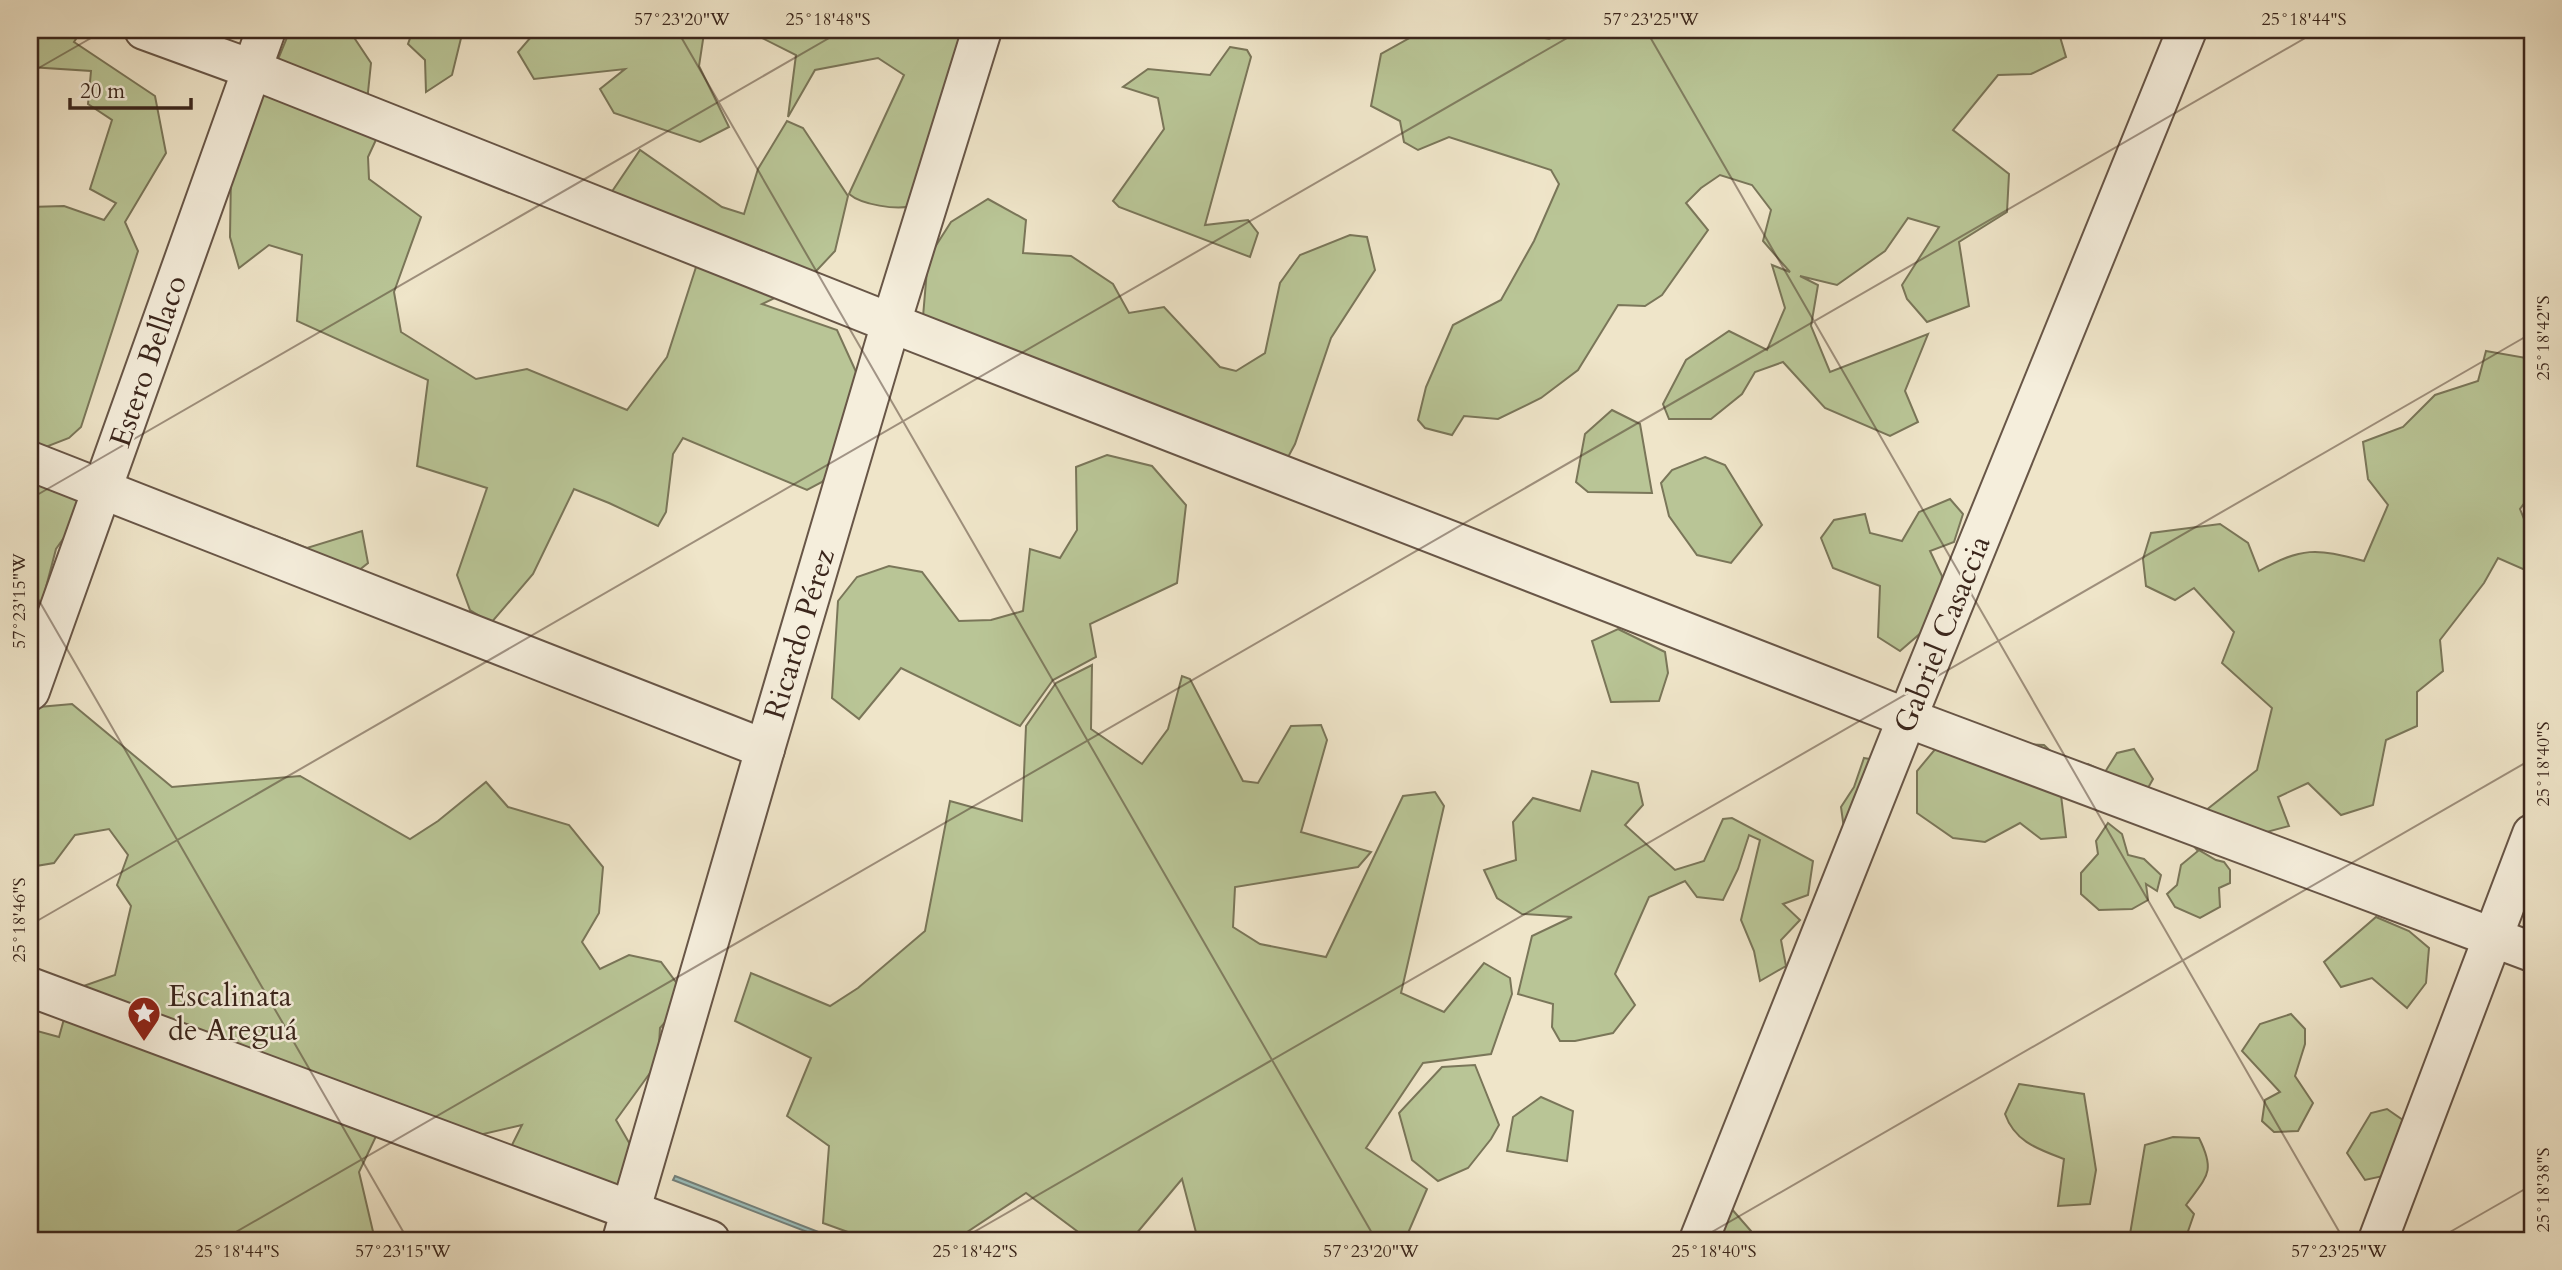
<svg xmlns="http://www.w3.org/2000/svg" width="2562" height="1270" font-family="Cardo,serif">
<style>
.green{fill:#b9c596;stroke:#7a7659;stroke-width:2}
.water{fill:#9abebb;stroke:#74817b;stroke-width:2}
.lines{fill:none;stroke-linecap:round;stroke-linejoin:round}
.minor-casing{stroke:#685647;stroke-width:42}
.minor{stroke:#f5eedc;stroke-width:38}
.ticks{fill:none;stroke:#3b261c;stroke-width:2;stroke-opacity:0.45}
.labels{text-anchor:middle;stroke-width:5;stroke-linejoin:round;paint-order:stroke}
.street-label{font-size:30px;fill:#3b261c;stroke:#f5eedc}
.poi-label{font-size:30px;fill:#3b261c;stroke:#f5eedc;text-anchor:start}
.neatline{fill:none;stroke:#3b261c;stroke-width:2.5}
.ticks-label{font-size:18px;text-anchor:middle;fill:#3b261c}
</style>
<rect width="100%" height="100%" fill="#efe5c9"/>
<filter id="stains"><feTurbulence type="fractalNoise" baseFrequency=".00286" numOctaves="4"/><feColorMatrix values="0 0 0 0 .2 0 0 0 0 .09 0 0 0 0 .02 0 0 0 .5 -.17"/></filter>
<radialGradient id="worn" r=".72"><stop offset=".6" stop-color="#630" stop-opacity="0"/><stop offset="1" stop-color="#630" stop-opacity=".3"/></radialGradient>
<!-- green -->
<g class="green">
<polygon points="30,30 82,30 74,42 155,96 166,153 125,222 138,251 81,427 69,438 38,450 30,447 30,207 64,206 104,220 116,203 90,189 112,120 88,104 91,71 30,67"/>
<polygon points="290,30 349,30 371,63 367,102 381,129 368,157 369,179 421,217 394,292 401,332 476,379 527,369 627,410 667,357 697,264 599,198 613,190 640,150 722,207 744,214 758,169 787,121 803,128 848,196 835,251 804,284 762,304 837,330 857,374 843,454 822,482 807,490 683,438 673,454 666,512 658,526 609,503 574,489 533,574 491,623 470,610 457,575 487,488 417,466 428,380 297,321 302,255 269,245 239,268 230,237 231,174"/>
<polygon points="413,30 463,30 452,75 426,92 425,60 408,44"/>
<polygon points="537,30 719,30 704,33 699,66 729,127 700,142 614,113 600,89 625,69 534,79 518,52"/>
<path d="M 746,30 L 966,30 L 912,206 C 896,210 862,205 849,194 L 904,75 L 878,58 L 815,70 L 788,117 L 796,55 Z"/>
<polygon points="1424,30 1507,30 1549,39 1566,30 2058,30 2066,57 2031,74 1998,75 1953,130 2009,174 2007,212 1959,242 1969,306 1927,322 1907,299 1902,285 1939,227 1908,218 1885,251 1837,285 1800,276 1818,285 1811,326 1830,372 1928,334 1905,391 1918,422 1890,436 1825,408 1783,362 1755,372 1742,394 1711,419 1669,419 1663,404 1686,360 1729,331 1767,350 1785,308 1772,265 1790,272 1763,241 1771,210 1752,185 1720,175 1701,188 1686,203 1708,230 1662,295 1645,306 1618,305 1578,370 1541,398 1498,419 1464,416 1452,435 1425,428 1418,420 1426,387 1453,325 1501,300 1534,241 1559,184 1551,170 1449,137 1418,150 1404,142 1400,121 1371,106 1381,54"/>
<polygon points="1230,47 1247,50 1251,57 1205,225 1248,220 1258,233 1250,257 1119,207 1113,201 1164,129 1158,98 1123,87 1148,69 1210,75"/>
<polygon points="988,199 1026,220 1023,253 1071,256 1113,284 1129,313 1164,307 1220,367 1236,371 1265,353 1280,283 1300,255 1350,235 1367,237 1375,270 1331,338 1295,444 1287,459 921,340 928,258 951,222"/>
<path d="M 2486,351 L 2532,359 L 2532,493 L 2520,509 L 2532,539 L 2532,573 L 2498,558 L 2484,583 L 2440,640 L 2443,671 L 2417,692 L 2417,726 L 2386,740 L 2373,805 L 2341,815 L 2308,783 L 2278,797 L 2289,826 L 2199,850 L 2216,860 L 2224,862 L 2230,870 L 2230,883 L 2219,888 L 2220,907 L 2200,918 L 2175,907 L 2167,894 L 2177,885 L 2181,865 L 2198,851 L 2186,837 L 2205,811 L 2257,770 L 2272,708 L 2222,663 L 2234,632 L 2194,588 L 2175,600 L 2146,586 L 2143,559 L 2151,533 L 2220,524 L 2248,543 L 2259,571 C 2302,547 2316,548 2364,561 L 2388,505 L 2368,479 L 2363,442 L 2403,427 L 2435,395 L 2478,381 Z"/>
<polygon points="1612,410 1640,424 1652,493 1588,492 1576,482 1585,434"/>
<polygon points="1107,455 1152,466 1186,505 1177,583 1090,624 1096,657 1053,680 1020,726 901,668 859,719 832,698 838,601 857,577 889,566 922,572 959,621 991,620 1023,611 1030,549 1060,558 1077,530 1076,467"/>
<polygon points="1705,457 1725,465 1762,525 1731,563 1697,555 1669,516 1661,483 1672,470"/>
<polygon points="30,478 55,492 72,481 93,497 56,549 30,648"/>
<polygon points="1950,499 1963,514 1954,542 1930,551 1942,576 1939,608 1923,631 1900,651 1878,637 1880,586 1833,568 1821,538 1834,520 1865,514 1870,533 1902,541 1919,512"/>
<polygon points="362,531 368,563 343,583 286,565 276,536 307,548"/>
<polygon points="1618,629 1665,652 1668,673 1659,701 1611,702 1592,641"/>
<polygon points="1092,665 1091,729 1142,764 1168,729 1182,676 1190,679 1243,781 1258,783 1291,726 1321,725 1327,740 1301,832 1371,852 1358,867 1235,887 1233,927 1260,944 1326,957 1403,796 1435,792 1444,806 1401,993 1444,1012 1484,963 1510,978 1512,994 1491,1054 1423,1063 1366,1148 1427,1189 1405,1240 1198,1240 1182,1179 1131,1240 1089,1240 1026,1193 955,1240 870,1240 823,1223 829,1146 787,1116 811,1058 735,1021 751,973 830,1006 858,988 925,931 950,801 1022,821 1026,726 1056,683"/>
<polygon points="72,704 172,787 300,776 410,839 438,821 486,782 508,807 569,825 603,867 599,913 582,942 600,969 629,955 661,962 687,997 660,1028 658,1062 616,1120 631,1146 617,1187 505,1159 522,1125 445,1143 388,1111 359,1172 375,1240 30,1240 30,1029 59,1037 72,990 115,975 131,906 117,885 128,855 109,829 75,835 54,863 30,867 30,734 39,707"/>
<polygon points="1942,741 2044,745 2072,771 2088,764 2105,772 2117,753 2134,749 2153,779 2144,795 2061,795 2066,837 2041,839 2020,823 1985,842 1953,838 1917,813 1917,771"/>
<polygon points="1864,758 1887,762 1844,829 1841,807 1854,787"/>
<polygon points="1592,771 1638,783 1643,805 1625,825 1675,870 1704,861 1723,819 1732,818 1813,861 1808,895 1783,904 1800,920 1781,940 1786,966 1760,981 1754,951 1741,920 1760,840 1749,835 1738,869 1723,900 1697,897 1685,881 1649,897 1615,974 1635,1005 1613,1033 1575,1041 1560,1041 1552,1027 1553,1004 1518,994 1532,936 1572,917 1522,914 1497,898 1484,870 1516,860 1513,822 1533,798 1580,811"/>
<polygon points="2108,823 2122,834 2128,855 2144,859 2161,875 2157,891 2146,884 2148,900 2132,909 2099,910 2081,894 2081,873 2098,854 2096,841"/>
<polygon points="2376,917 2409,931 2429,948 2426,983 2407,1008 2372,978 2341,987 2324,962"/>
<polygon points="2291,1014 2305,1029 2305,1044 2295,1076 2313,1103 2298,1131 2274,1132 2262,1121 2265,1100 2280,1092 2242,1051 2260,1024"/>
<polygon points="1475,1065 1499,1125 1491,1139 1468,1168 1438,1181 1412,1160 1399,1113 1442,1067"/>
<path d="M 2019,1084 L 2084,1094 L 2096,1170 L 2090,1204 L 2058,1206 L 2064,1159 C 2038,1149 2015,1142 2005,1114 Z"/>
<polygon points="1541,1097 1573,1111 1567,1161 1507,1151 1513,1117"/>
<polygon points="2387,1109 2410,1125 2397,1173 2365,1180 2347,1153 2371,1113"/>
<path d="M 2173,1137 L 2199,1138 C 2216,1172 2207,1176 2186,1205 L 2194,1214 L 2185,1240 L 2129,1240 L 2145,1145 Z"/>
<polygon points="1730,1207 1751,1231 1748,1240 1708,1240"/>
</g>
<!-- water -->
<polygon class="water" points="675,1176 839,1240 828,1240 673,1180"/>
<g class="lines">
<defs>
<g id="minor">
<polyline points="144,30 251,69 891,323 1907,718 2532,952"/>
<polyline points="30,461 765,749"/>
<polyline points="30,691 266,30"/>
<polyline points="30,987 710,1240"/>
<polyline points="622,1240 765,749 891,323 982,30"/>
<polyline points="1699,1240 1907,718 2187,30"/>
<polyline points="2378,1240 2532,834"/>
</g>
</defs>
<!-- minor casing -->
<use href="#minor" class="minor-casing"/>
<!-- minor -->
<use href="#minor" class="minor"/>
</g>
<!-- ticks -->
<path class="ticks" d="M 677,30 L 1376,1240M 1646,30 L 2344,1240M 30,73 L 105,30M 30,499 L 843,30M 30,585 L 408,1240M 30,925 L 1581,30M 222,1240 L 2319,30M 960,1240 L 2532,333M 1698,1240 L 2532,759M 2436,1240 L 2532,1185"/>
<!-- icons -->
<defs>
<symbol id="sight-pin" viewBox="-11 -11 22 30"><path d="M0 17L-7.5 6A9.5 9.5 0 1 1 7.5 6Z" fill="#8f2418" stroke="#f5eedc"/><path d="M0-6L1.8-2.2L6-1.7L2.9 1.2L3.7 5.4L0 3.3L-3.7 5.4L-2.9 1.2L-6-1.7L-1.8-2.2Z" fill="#fff"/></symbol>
</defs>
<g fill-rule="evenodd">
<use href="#sight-pin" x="125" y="994" width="38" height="52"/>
</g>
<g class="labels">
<!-- street labels -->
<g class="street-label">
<text transform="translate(148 361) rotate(-71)" y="10">Estero Bellaco</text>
<text transform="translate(799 634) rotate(-73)" y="10">Ricardo Pérez</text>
<text transform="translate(1942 634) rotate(-68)" y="10">Gabriel Casaccia</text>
</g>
<!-- poi labels -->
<g class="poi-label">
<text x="168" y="1006">Escalinata<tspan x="168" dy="34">de Areguá</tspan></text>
</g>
</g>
<!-- margin -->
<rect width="2562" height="1270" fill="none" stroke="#efe5c9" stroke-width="77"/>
<!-- scale -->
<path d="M70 98v10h121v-10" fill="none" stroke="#3b261c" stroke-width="3.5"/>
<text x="80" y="98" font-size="21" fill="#3b261c" stroke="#f5eedc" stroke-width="5" paint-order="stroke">20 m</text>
<rect x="38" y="38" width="2486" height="1194" class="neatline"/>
<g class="ticks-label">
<text x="682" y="25">57°23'20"W</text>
<text x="828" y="25">25°18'48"S</text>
<text x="1651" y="25">57°23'25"W</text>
<text x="2304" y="25">25°18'44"S</text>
<text transform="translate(2543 338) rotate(-90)" y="6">25°18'42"S</text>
<text transform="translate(19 601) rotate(-90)" y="6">57°23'15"W</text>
<text transform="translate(2543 764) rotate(-90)" y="6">25°18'40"S</text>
<text transform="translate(19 920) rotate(-90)" y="6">25°18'46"S</text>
<text transform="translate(2543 1190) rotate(-90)" y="6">25°18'38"S</text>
<text x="237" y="1257">25°18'44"S</text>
<text x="403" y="1257">57°23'15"W</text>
<text x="975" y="1257">25°18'42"S</text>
<text x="1371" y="1257">57°23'20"W</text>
<text x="1714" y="1257">25°18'40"S</text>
<text x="2339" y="1257">57°23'25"W</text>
</g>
<rect width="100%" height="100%" filter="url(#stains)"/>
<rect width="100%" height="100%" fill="url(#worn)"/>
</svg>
